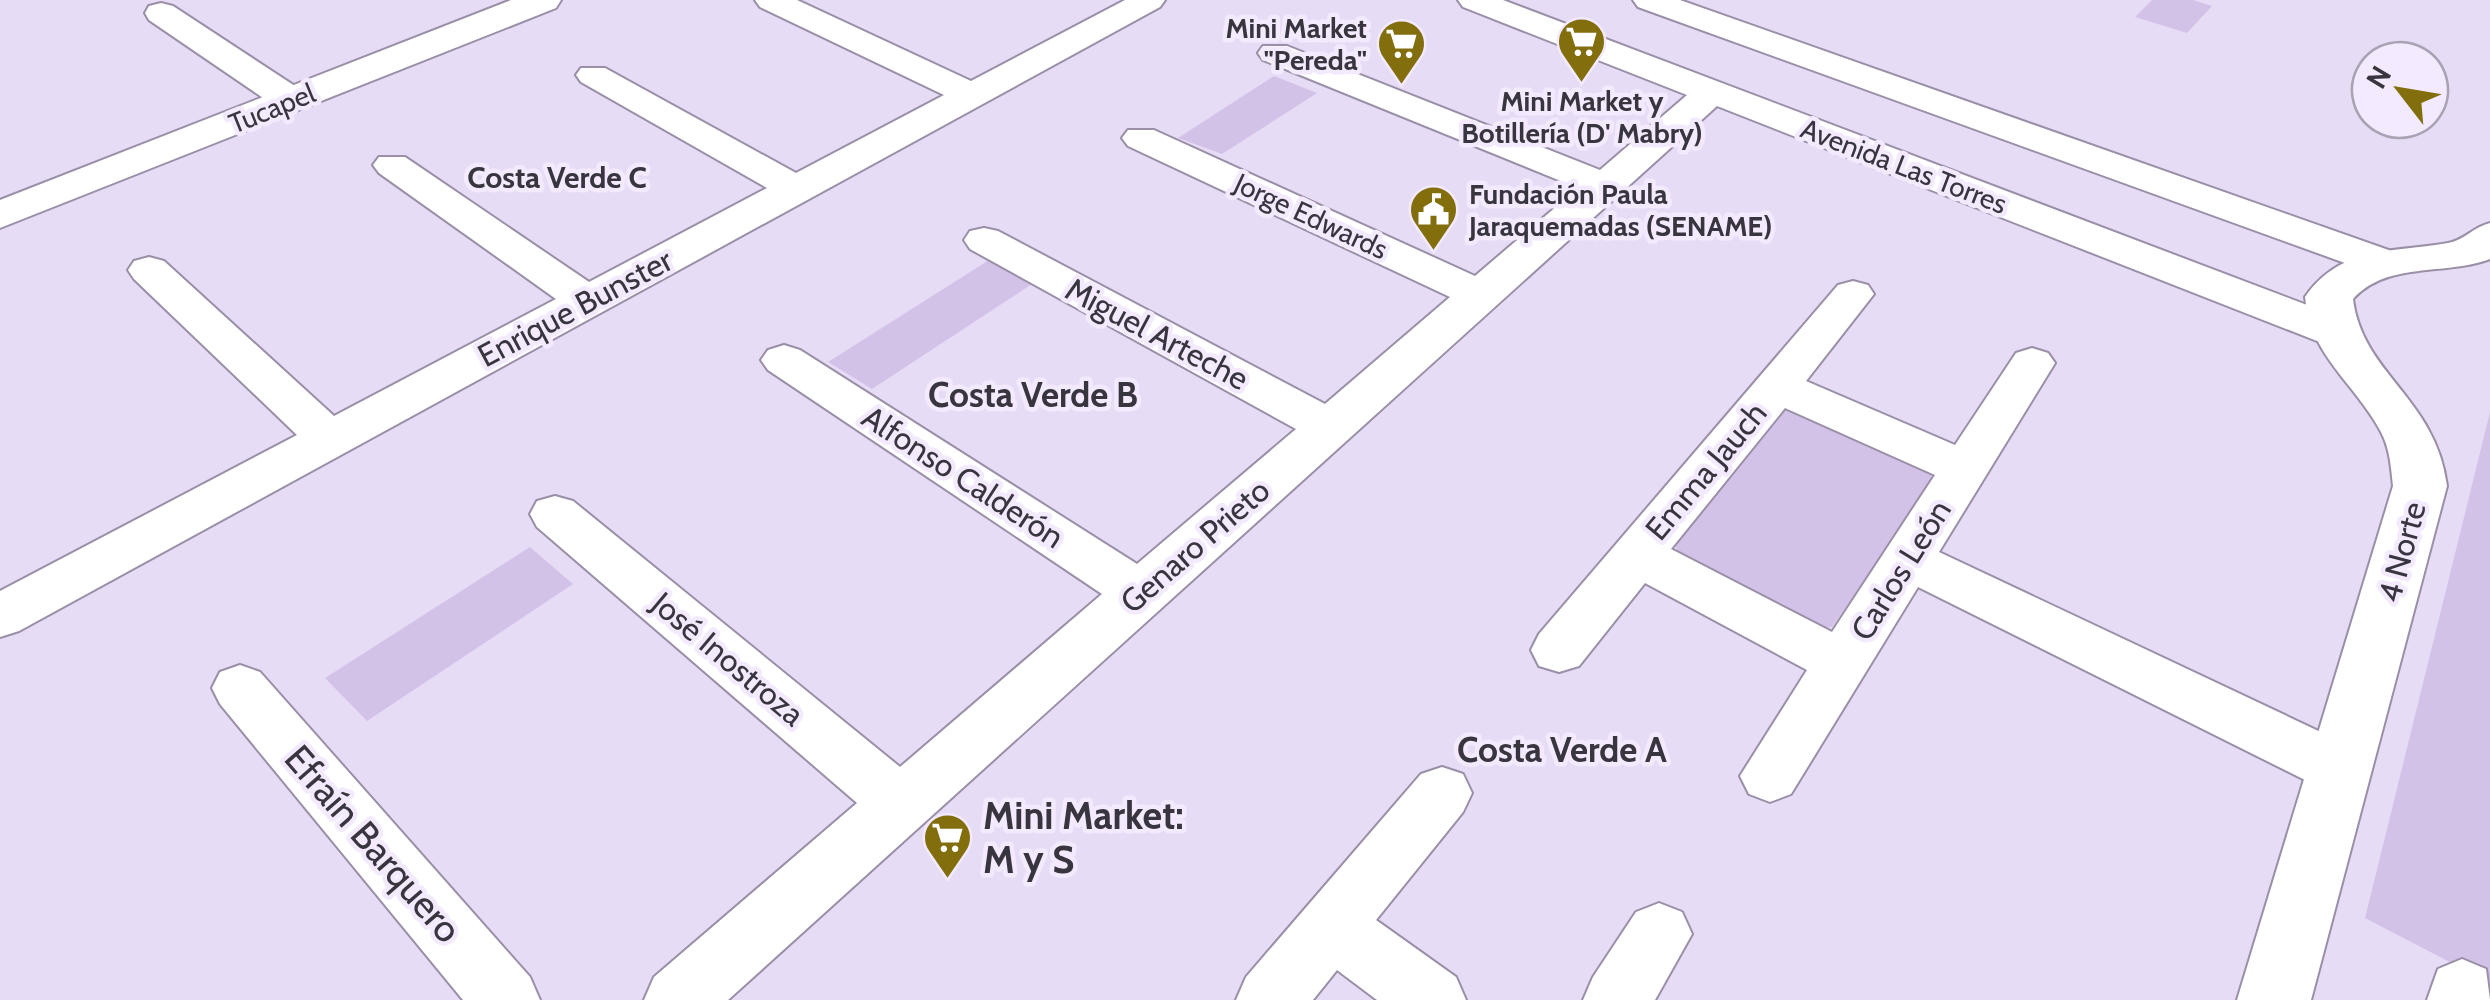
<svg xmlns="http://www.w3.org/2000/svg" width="2490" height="1000" font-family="Cabin,sans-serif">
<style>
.green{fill:#d3c2e8}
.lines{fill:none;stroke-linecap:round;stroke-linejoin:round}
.street-casing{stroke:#9a8fa7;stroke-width:4}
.secondary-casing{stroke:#9a8fa7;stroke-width:4}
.street{fill:#fff;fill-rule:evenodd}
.secondary{fill:#fff;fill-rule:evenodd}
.labels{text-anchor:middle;stroke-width:9;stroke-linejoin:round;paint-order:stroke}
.far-poi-label{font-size:28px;font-weight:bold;fill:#39353f;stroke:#f3eaff;text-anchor:end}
.far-street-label{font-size:28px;fill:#39353f;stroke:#f3eaff}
.far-neighbourhood-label{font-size:30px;font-weight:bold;fill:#39353f;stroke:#f3eaff}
.street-label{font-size:32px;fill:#39353f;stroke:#f3eaff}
.neighbourhood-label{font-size:35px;font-weight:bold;fill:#39353f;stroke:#f3eaff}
.near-poi-label{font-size:38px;font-weight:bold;fill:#39353f;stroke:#f3eaff;text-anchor:start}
.near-street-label{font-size:38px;fill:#39353f;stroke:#f3eaff}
</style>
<rect width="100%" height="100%" fill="#e7dcf5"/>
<!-- green -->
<g class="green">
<polygon points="2152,0 2193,0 2212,6 2187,33 2135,17"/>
<polygon points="1274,76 1317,93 1222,154 1178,138"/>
<polygon points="989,260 1032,284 872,389 828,362"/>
<polygon points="1806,408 1928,464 1933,483 1832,627 1803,629 1681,564 1674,540 1782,410"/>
<polygon points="2490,412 2490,983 2365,918"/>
<polygon points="530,547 573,584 367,721 325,678"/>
</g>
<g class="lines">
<defs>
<g id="street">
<polygon points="755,0 797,0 971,81 1125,0 1165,0 1160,7 19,631 0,637 0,591 297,435 134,279 128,270 134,261 149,257 164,261 334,416 556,299 379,173 373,165 379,157 405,157 589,282 767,188 581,82 576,75 581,68 605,68 796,173 944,95 760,7"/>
<polygon points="1458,0 1503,0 2349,321 2355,331 2349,341 2333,345 2317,341 1717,106 728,1000 644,1000 654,977 857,803 537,527 530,514 537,501 555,496 573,501 900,767 1102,594 768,370 761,360 768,350 784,345 800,350 1137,564 1296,429 970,249 964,240 970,231 984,228 998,231 1325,404 1450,297 1128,146 1122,138 1128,130 1154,130 1475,276 1578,188 1263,60 1258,53 1263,46 1287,46 1600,170 1687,95 1463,7"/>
<polygon points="1633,0 1680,0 2397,253 2403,262 2397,271 2382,274 2367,271 1638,7"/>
<polygon points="161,3 173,6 304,92 309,100 304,108 278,108 149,20 145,13 149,6"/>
<path d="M 1853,281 L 1868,285 L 1874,294 L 1806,381 L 1955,445 L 2016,353 L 2032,348 L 2048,353 L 2055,363 L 1939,552 L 2361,751 L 2370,769 L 2361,787 L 2340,794 L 2319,787 L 1918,587 L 1791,794 L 1770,802 L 1749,794 L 1740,776 L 1807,670 L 1645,583 L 1579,666 L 1559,672 L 1539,666 L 1531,650 L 1539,634 L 1838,285 ZM 1785,408 L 1935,475 L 1832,632 L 1671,549 Z"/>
<polygon points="240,665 260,672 530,977 540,1000 463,1000 220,704 212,688 220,672"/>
<polygon points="1442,767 1463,774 1472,793 1463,812 1376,920 1456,977 1466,1000 1377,1000 1337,970 1313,1000 1236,1000 1246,977 1421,774"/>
<polygon points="1659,903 1682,912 1692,934 1655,1000 1583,1000 1593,977 1636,912"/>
<polygon points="2462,959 2486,969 2490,1000 2427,1000 2438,969"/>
</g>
<g id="secondary">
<polygon points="511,0 561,0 556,8 0,228 0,200"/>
<path d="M 2490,223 L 2490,259 C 2445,276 2387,261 2353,299 C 2362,374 2436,398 2447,486 L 2311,1000 L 2237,1000 L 2393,486 C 2391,468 2390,449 2381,432 C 2355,383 2310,356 2305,297 C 2341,245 2393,253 2448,243 C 2465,240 2473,227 2490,223 Z"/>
</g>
</defs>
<!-- street casing -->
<use href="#street" class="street-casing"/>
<!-- secondary casing -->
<use href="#secondary" class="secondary-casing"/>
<!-- street -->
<use href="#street" class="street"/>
<!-- secondary -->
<use href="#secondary" class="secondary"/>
</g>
<!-- icons -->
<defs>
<symbol id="supermarket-pin" viewBox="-11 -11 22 30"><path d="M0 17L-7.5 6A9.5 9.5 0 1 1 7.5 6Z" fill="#836e0d" stroke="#f3eaff"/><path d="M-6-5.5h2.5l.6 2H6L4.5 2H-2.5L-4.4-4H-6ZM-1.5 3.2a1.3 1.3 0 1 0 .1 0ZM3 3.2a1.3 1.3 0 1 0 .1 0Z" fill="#fff"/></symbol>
<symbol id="civic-pin" viewBox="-11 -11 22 30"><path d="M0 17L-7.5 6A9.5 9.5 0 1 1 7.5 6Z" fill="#836e0d" stroke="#f3eaff"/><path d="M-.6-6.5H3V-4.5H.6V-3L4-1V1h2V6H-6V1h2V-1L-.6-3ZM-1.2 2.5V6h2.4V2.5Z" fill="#fff"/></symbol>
</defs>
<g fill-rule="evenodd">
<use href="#supermarket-pin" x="1554" y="14" width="55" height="75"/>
<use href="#supermarket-pin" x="1374" y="16" width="55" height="75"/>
<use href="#civic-pin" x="1406" y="182" width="55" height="75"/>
<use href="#supermarket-pin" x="920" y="810" width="55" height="75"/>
</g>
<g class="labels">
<!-- far-poi labels -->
<g class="far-poi-label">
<text x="1367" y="38">Mini Market<tspan x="1367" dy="32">"Pereda"</tspan></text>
<text x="1582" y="111" text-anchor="middle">Mini Market y<tspan x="1582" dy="32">Botillería (D' Mabry)</tspan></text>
<text x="1469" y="204" text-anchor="start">Fundación Paula<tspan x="1469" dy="32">Jaraquemadas (SENAME)</tspan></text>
</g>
<!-- far-street labels -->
<g class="far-street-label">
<text transform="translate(272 108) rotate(-22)" y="10">Tucapel</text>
<text transform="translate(1904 166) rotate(21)" y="10">Avenida Las Torres</text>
<text transform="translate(1311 216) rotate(25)" y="10">Jorge Edwards</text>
</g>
<!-- far-neighbourhood labels -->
<g class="far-neighbourhood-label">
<text x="557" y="188">Costa Verde C</text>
</g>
<!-- street labels -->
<g class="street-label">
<text transform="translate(575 308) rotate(-28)" y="11">Enrique Bunster</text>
<text transform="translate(1157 334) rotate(28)" y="11">Miguel Arteche</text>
<text transform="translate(1706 471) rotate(-50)" y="11">Emma Jauch</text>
<text transform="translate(963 477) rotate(33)" y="11">Alfonso Calderón</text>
<text transform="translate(1195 546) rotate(-41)" y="11">Genaro Prieto</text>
<text transform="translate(2402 552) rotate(-75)" y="11">4 Norte</text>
<text transform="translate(1901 570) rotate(-58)" y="11">Carlos León</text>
<text transform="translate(728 659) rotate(40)" y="11">José Inostroza</text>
</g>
<!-- neighbourhood labels -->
<g class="neighbourhood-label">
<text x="1033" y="407">Costa Verde B</text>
<text x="1562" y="762">Costa Verde A</text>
</g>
<!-- near-poi labels -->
<g class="near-poi-label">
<text x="983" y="829">Mini Market:<tspan x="983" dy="44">M y S</tspan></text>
</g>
<!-- near-street labels -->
<g class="near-street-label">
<text transform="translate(373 844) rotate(49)" y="13">Efraín Barquero</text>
</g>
</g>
<!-- north arrow -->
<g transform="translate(2400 90) rotate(301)"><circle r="48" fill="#f3eaff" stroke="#a9a2b2" stroke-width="2.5"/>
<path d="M0-8L18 38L0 25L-18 38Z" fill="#836e0d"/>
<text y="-15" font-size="28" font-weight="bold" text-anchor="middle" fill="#39353f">N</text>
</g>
</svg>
